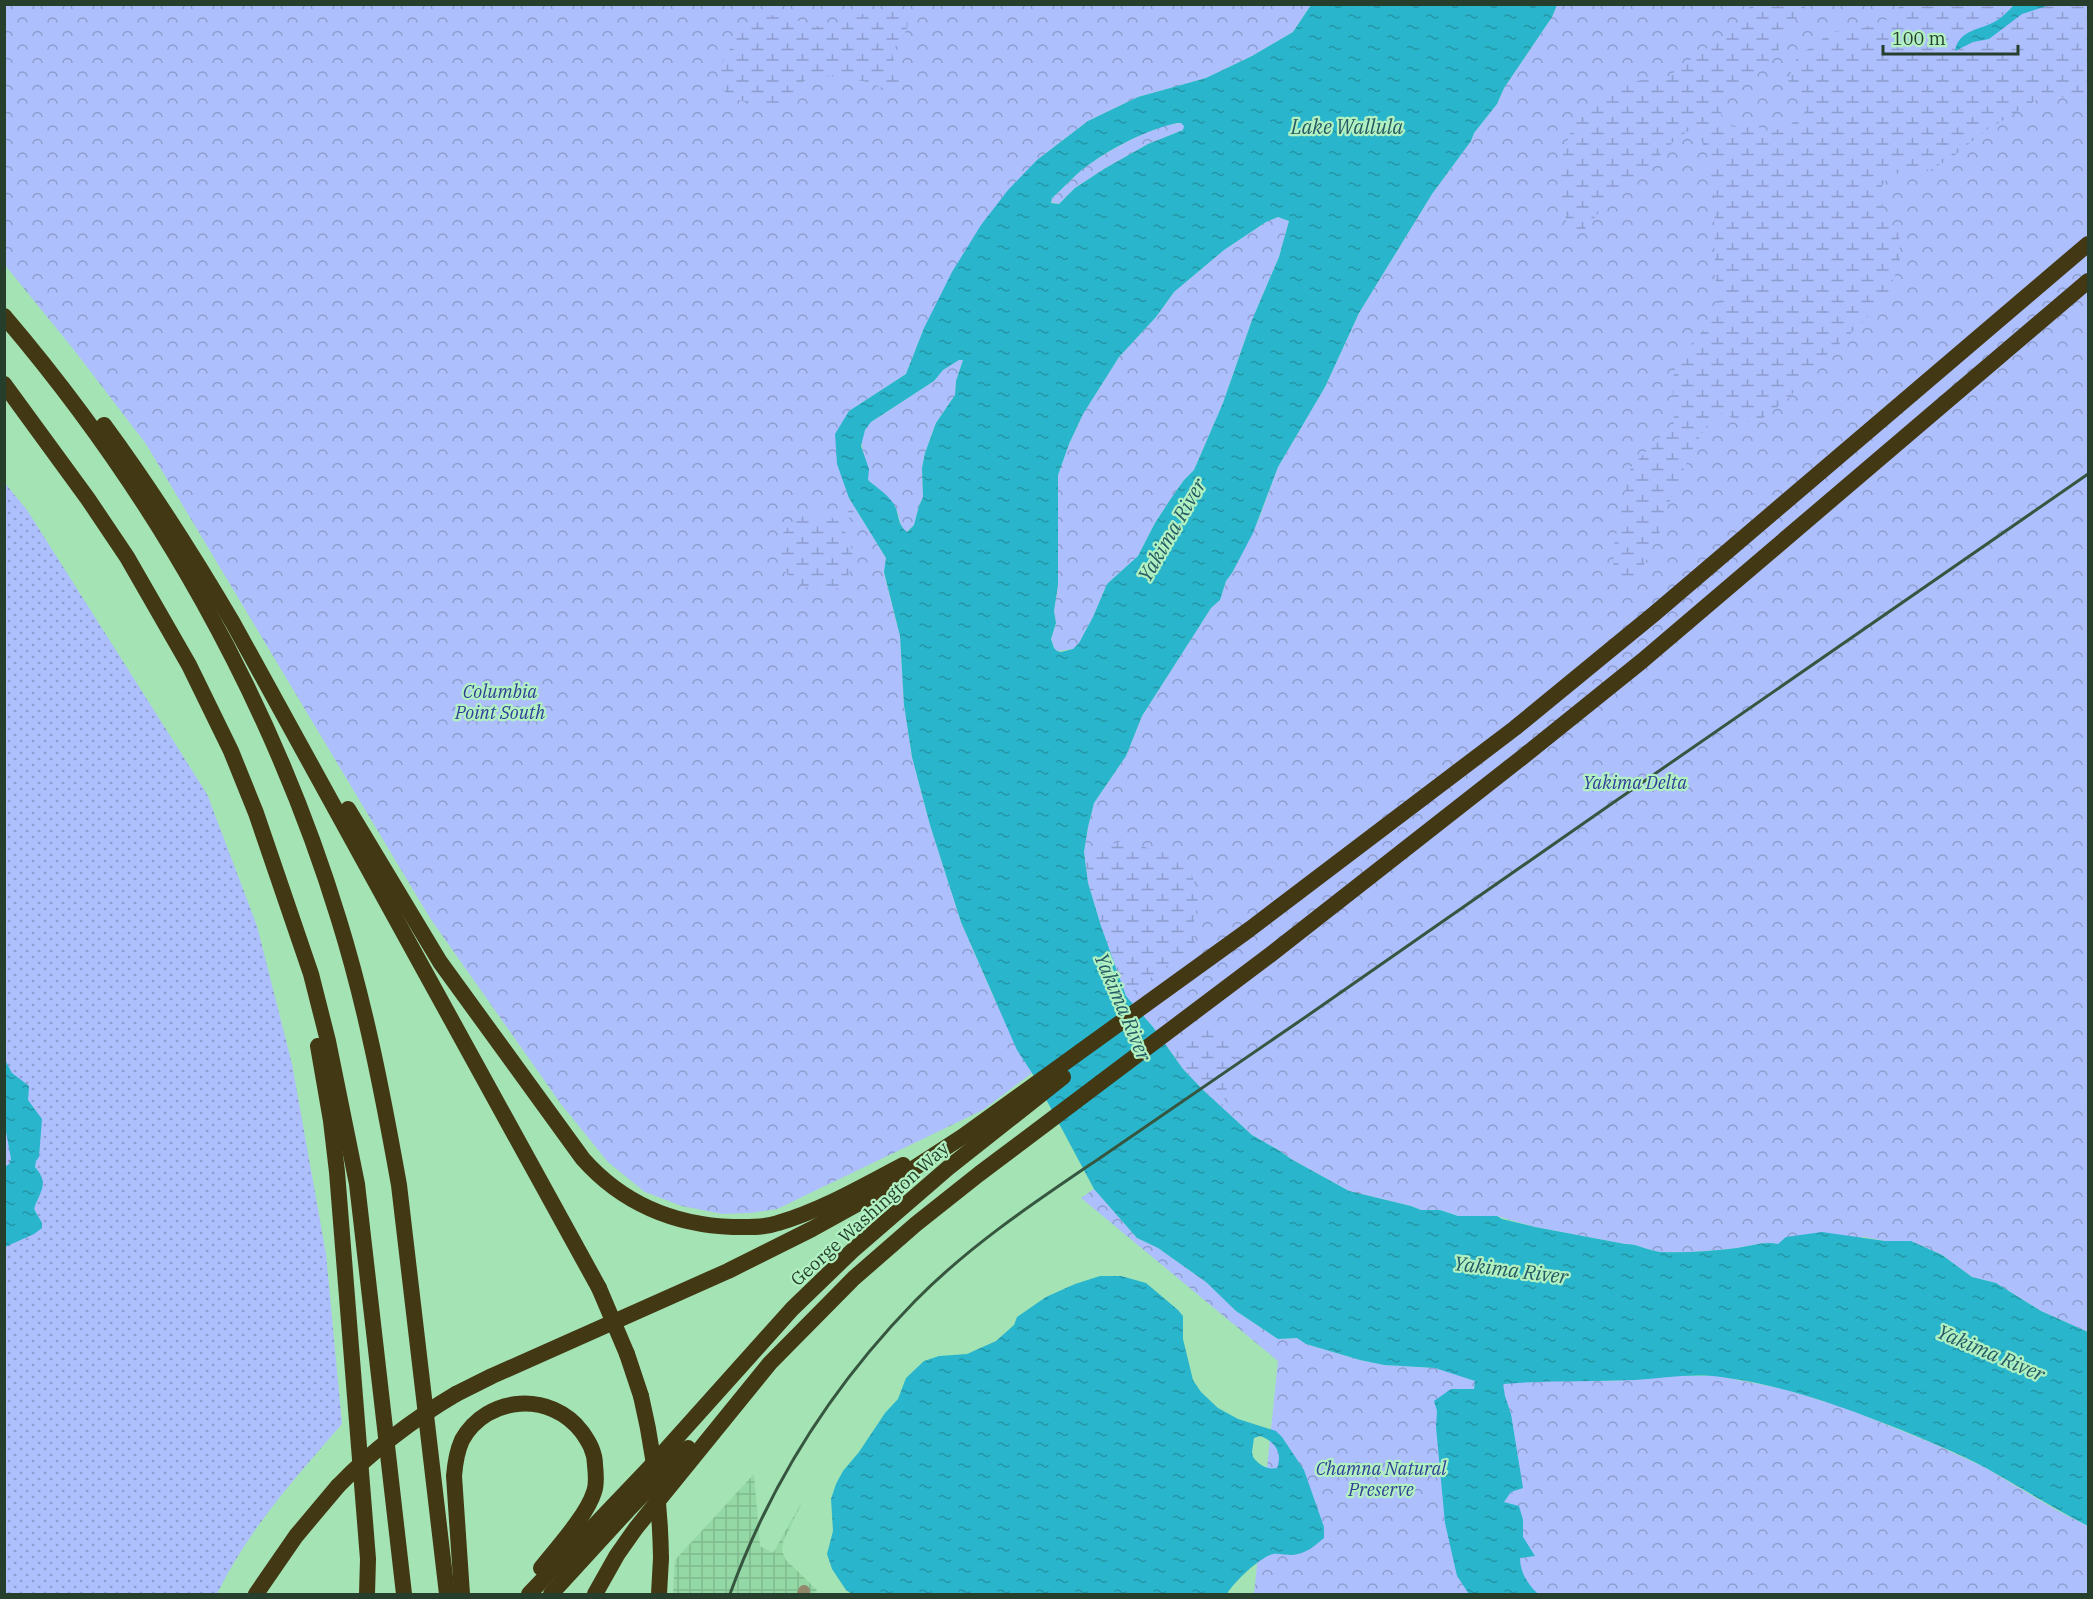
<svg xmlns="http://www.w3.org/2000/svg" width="2093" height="1599" font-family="'IBM Plex Serif',serif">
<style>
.industrial{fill:url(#industrial-grid)}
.grass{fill:url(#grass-dots)}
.forest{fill:url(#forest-crowns)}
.wetland{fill:url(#wetland-marsh)}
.water{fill:url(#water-ripples);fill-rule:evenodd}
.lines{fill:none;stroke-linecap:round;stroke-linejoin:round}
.minor{stroke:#92896d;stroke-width:12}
.highway{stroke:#433814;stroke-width:16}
.rail{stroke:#37563f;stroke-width:3}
.highway-bridge{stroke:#433814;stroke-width:16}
.labels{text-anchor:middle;stroke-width:4.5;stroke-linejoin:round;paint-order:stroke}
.park-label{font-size:18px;font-style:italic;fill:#313e97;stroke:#b1f1c1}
.street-label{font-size:18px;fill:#253f2c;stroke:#b1f1c1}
.water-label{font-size:20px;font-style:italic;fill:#255a65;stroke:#b1f1c1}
</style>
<defs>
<pattern id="industrial-grid" width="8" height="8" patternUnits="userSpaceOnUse" patternTransform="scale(1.5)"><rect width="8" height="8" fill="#93d8a5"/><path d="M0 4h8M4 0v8" fill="none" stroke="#7fba8e"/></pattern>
<pattern id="grass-dots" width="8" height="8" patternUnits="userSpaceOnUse" patternTransform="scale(1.5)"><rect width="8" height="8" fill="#aebffd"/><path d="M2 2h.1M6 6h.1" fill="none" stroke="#8d9dcd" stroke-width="1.8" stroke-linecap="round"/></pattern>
<pattern id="forest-crowns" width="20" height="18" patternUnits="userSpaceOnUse" patternTransform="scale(1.5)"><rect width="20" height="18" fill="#aebffd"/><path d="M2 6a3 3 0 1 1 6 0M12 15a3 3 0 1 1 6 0" fill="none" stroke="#8d9dcd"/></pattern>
<pattern id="wetland-marsh" width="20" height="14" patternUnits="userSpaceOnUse" patternTransform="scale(1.5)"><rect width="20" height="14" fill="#aebffd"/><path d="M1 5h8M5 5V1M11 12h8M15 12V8" fill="none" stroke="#8d9dcd"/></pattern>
<pattern id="water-ripples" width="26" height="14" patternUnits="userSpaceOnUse" patternTransform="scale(1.5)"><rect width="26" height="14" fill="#29b5cc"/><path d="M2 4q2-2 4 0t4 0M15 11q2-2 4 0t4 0" fill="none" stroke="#2395a6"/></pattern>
</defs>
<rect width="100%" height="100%" fill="#a4e3b4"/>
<!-- industrial -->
<polygon class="industrial" points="754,1474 760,1546 773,1553 803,1500 783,1542 782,1551 786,1560 817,1590 814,1594 673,1594 675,1560"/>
<!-- grass -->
<path class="grass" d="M 4,482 L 27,510 L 207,794 L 257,926 L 292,1064 L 326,1254 L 342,1424 C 295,1478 248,1530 217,1594 L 5,1594 Z"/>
<!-- forest -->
<g class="forest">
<polygon points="4,5 1311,5 1293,32 1252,56 1206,78 1138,97 1088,121 1037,160 924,328 906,374 849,411 849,498 886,558 884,573 900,636 904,705 912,757 930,825 961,922 994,998 1032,1073 983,1110 777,1209 750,1213 723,1214 682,1206 645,1192 608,1162 561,1104 430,918 146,444 74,350 5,265"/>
<path d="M 1557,5 L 2015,5 L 2009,10 C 2036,8 2061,5 2088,5 L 2088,1332 L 2041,1311 L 1996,1283 L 1972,1277 L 1942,1255 L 1911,1241 L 1885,1241 L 1864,1237 L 1778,1244 C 1764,1241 1751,1246 1737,1248 C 1713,1251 1686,1253 1661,1252 C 1648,1251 1639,1244 1625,1244 L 1535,1227 L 1497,1216 L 1458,1216 L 1440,1210 L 1421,1210 L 1411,1206 L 1349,1191 L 1291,1159 L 1280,1151 L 1252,1135 L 1203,1090 L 1183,1069 L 1153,1027 L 1126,996 L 1101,926 L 1084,852 L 1088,827 L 1094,803 L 1126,756 L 1142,716 L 1211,608 L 1220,600 L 1226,581 L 1232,573 L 1258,521 L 1278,467 L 1325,387 L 1359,313 L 1432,194 L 1471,141 L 1474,133 L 1497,104 L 1504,88 L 1552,17 Z"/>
<path d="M 1181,123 L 1185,126 L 1183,130 L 1148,144 L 1104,169 L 1075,188 L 1059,204 L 1051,202 L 1052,198 C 1064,188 1074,175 1087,166 C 1108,151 1155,124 1181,123 Z"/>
<polygon points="1278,217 1289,221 1279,257 1252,320 1223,403 1194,470 1184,480 1170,500 1155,523 1138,556 1107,584 1093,617 1079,643 1073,649 1057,651 1054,648 1051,639 1056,624 1054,611 1058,585 1058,475 1069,444 1083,414 1119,357 1156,317 1174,292 1224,250 1266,222"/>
<path d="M 959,360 L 963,360 L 956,381 L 955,395 L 936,423 L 925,453 L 922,468 L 923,497 L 919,506 L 914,525 L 906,532 C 899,526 900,517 896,509 C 891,497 877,489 868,480 C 869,458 852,442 871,422 L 934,381 L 943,370 Z"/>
<polygon points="1094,1189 1137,1238 1158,1248 1206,1282 1236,1311 1278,1339 1298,1338 1306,1344 1360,1360 1384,1365 1435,1368 1514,1383 1532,1381 1610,1381 1677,1376 1718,1376 1784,1389 1845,1408 1932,1443 1984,1467 2058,1511 2088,1526 2088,1594 1254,1594 1278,1361 1081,1198"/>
</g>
<!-- wetland -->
<g class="wetland">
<path d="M 1751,5 L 1807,5 C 1793,18 1788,36 1777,52 C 1763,73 1744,84 1723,96 L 1721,113 L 1724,125 L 1736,127 L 1753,124 L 1767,132 L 1787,127 L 1805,113 L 1788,80 L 1797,57 L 1832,32 L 1859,29 L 1893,18 L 1900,5 L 2015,5 L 1996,21 L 1977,27 L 1965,45 L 1989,39 L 2022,14 L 2034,9 L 2050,5 L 2088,5 L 2088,38 L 2078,57 L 2088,60 L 2088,103 L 2065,97 L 2038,99 L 1985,131 L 1950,159 L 1920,175 L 1890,173 L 1879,191 L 1886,219 L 1899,232 L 1900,262 L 1886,299 L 1845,339 L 1812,367 L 1790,397 L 1755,424 L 1733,418 L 1716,411 L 1694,446 L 1666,510 L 1659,535 L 1640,572 L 1619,581 L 1613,575 L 1614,546 L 1623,500 L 1631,467 L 1674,423 C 1674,409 1670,379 1676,367 C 1684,349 1707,326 1721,312 L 1715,275 L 1714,194 L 1707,153 L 1695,127 L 1677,138 L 1643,172 L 1615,194 L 1582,232 L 1568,232 L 1561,191 L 1561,160 L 1574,122 L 1598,95 L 1636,81 L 1669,76 L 1694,57 L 1731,32 Z"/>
<path d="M 870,10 L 884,10 L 905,15 C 914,28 899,40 892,51 C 892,64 902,70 903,83 C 900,87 897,90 892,90 C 884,90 877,85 870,83 C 864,80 821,74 816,75 C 796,80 790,105 768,108 C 760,108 750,104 742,101 C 711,91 715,72 730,49 C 735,42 739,31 744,25 C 771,0 802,30 833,27 C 845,26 858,15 870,10 Z"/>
<path d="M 852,503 L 858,513 L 854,513 C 834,532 851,532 852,551 C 853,562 849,574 846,584 C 839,589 833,589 824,590 C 798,591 775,571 779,543 C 781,530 797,519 807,514 C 823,516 847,526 852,503 Z"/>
<polygon points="1122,841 1159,851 1189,864 1198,898 1193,928 1195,945 1126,996 1101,926 1088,883 1084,852"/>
<polygon points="1209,1024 1238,1043 1222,1108 1203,1090 1171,1052"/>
</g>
<!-- water -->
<g class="water">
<path d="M 2015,4 L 2050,5 L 2022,14 L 1989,39 L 1973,42 L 1955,51 C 1959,29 1981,30 1996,21 C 2003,17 2009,10 2015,4 Z"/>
<path d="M 1311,5 L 1557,5 L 1552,17 L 1504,88 L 1497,104 L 1474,133 L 1471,141 L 1432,194 L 1359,313 L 1325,387 L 1278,467 L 1253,533 L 1232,573 L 1226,581 L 1220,600 L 1211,608 L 1142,716 L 1126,756 L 1094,803 L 1088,827 L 1084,852 L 1088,883 L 1101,926 L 1126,996 L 1153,1027 L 1183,1069 L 1203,1090 L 1252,1135 L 1280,1151 L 1291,1159 L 1349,1191 L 1411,1206 L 1421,1210 L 1440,1210 L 1458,1216 L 1497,1216 L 1502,1219 L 1535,1227 L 1625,1244 C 1639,1244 1648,1251 1661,1252 C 1686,1253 1713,1251 1737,1248 C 1751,1246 1764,1241 1778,1244 L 1786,1237 L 1822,1232 L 1885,1241 L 1911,1241 L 1942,1255 L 1972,1277 L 1996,1283 L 2041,1311 L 2088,1332 L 2088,1526 C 2053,1508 2020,1487 1986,1468 C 1958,1453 1928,1441 1899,1429 C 1841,1406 1783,1385 1721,1377 C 1692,1373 1663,1378 1635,1380 C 1591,1382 1547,1380 1503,1384 L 1505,1396 L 1511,1414 L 1523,1488 L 1511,1492 L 1504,1502 L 1519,1506 L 1523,1520 L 1523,1537 L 1535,1556 L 1520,1558 C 1520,1573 1528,1584 1538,1594 L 1469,1594 L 1457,1576 L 1445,1523 L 1436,1427 L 1437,1411 L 1434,1401 L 1451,1389 L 1474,1389 L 1475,1381 L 1435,1368 L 1384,1365 L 1360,1360 L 1306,1344 L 1297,1338 L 1278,1339 L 1236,1311 L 1206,1282 L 1158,1248 L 1137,1238 L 1094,1189 L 1032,1073 L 1017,1050 L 961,922 L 930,825 L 912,757 L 904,705 L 900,636 L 884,572 L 886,558 L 849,498 L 837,464 L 835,434 L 849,411 L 906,374 L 924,328 L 952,272 L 981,225 L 1008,190 L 1037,160 L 1088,121 L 1138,97 L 1206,78 L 1252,56 L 1293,32 ZM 1177,123 L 1181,123 L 1184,126 L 1183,130 L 1148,144 L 1104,169 L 1075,188 L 1059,204 L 1051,203 L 1052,198 C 1064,188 1074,175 1087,166 C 1113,147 1146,130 1177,123 ZM 1278,217 L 1289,221 L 1279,257 L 1252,320 L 1223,403 L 1194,470 L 1184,480 L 1170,500 L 1155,523 L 1138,556 L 1107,584 L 1093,617 L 1079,643 L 1073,649 L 1061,652 L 1057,651 L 1054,648 L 1051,639 L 1056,623 L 1054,611 L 1058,585 L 1058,475 L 1069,444 L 1083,414 L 1119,357 L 1156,317 L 1174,292 L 1224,250 L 1266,222 ZM 959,360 L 963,360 L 956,381 L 955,395 L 936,423 L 925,453 L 922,468 L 923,497 L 919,506 L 914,525 L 907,532 C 898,526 899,515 895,506 C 889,495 876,487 868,480 L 869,469 L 861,446 L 865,430 L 871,422 L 934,381 L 943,370 Z"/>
<path d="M 4,1058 L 12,1073 L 29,1086 L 28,1100 L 42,1119 L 39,1157 L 36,1161 L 35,1167 C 50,1184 40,1191 34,1209 L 42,1223 L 42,1228 L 34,1234 L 5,1247 L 5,1167 L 9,1164 L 11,1159 L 5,1126 Z"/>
<path d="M 1100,1276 L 1121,1276 L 1146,1283 L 1178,1310 L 1183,1316 L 1183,1339 L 1193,1380 L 1201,1392 L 1218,1408 L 1238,1419 L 1276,1431 L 1282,1437 L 1304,1470 L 1324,1527 L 1324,1538 C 1314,1546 1306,1554 1292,1555 C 1285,1555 1279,1553 1273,1554 C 1259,1558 1234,1582 1227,1594 L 852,1594 L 846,1590 L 832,1569 L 827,1554 L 833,1531 L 831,1499 L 836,1484 L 843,1471 L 859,1452 L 885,1413 L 898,1399 L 906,1378 L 924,1361 L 939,1356 L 967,1354 L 996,1341 L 1014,1325 L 1017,1317 L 1046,1297 L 1075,1284 ZM 1260,1436 C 1275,1441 1283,1453 1277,1468 C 1267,1470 1259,1465 1253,1457 L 1252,1452 L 1254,1438 Z"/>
</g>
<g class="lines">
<!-- minor -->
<polyline class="minor" points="803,1594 804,1591"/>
<!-- highway -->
<g class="highway">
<path d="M 4,316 C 155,493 271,698 339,920 C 366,1007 383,1096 399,1185 L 447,1594"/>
<polyline points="4,384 88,499 127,557 189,665 231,751 256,813 311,974 328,1041 357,1184 404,1594"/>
<path d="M 104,425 C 151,489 193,555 233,623 L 599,1288"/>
<path d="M 348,809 L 440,962 L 583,1159 C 622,1203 674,1225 733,1227 C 747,1227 764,1228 778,1223 C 822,1210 863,1186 903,1165"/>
<polyline points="318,1046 331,1121 337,1172 368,1559 367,1594"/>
<polyline points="627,1354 641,1396"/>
<polyline points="456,1394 492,1376 728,1271 812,1229 868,1198 962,1137 1250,929 1515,728 1654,614 2088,244"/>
<polyline points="256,1594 296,1536 338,1486"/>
<path d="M 462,1594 L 454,1476 C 455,1464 457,1451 462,1440 C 487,1395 551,1391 582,1432 C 589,1442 595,1452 595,1465 C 596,1474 597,1484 594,1492 C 587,1515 557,1548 541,1568"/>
<polyline points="529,1594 653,1464 792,1309 852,1251 948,1168 1063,1077"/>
<polyline points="551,1594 628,1510 688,1448"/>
<polyline points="595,1594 617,1555 636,1528 770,1363 854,1278 916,1224 979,1174 1270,955 1524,756 1642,661 2088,281"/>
<polyline points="659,1594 661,1558"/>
</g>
<!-- rail -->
<path class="rail" d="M 730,1594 C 770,1484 833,1385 915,1301 C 970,1245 1035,1202 1100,1158 C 1169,1111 1238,1064 1307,1016 C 1567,835 1827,653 2088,474"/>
<!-- highway-bridge -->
<g class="highway-bridge">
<polyline points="599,1288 627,1354"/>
<path d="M 641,1396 C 654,1450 660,1502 661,1558"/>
<path d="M 338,1486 C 373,1450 412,1420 456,1394"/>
</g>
</g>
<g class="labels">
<!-- park labels -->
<g class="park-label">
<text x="500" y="698">Columbia<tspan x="500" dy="21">Point South</tspan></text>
<text x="1635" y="789">Yakima Delta</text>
<text x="1381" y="1475">Chamna Natural<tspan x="1381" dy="21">Preserve</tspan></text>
</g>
<!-- street labels -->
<g class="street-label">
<text transform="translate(870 1214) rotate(-42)" y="6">George Washington Way</text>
</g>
<!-- water labels -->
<g class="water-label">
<text x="1347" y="134">Lake Wallula</text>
<text transform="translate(1172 530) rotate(-60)" y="7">Yakima River</text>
<text transform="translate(1123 1007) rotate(67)" y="7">Yakima River</text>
<text transform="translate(1511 1270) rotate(7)" y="7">Yakima River</text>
<text transform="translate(1991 1353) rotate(23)" y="7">Yakima River</text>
</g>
</g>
<!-- border -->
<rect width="2093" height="1599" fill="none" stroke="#253f2c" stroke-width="12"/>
<!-- scale -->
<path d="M1883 45v9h135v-9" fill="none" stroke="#253f2c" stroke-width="3"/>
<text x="1892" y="45" font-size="18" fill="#253f2c" stroke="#b1f1c1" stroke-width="4.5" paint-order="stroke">100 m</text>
</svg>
